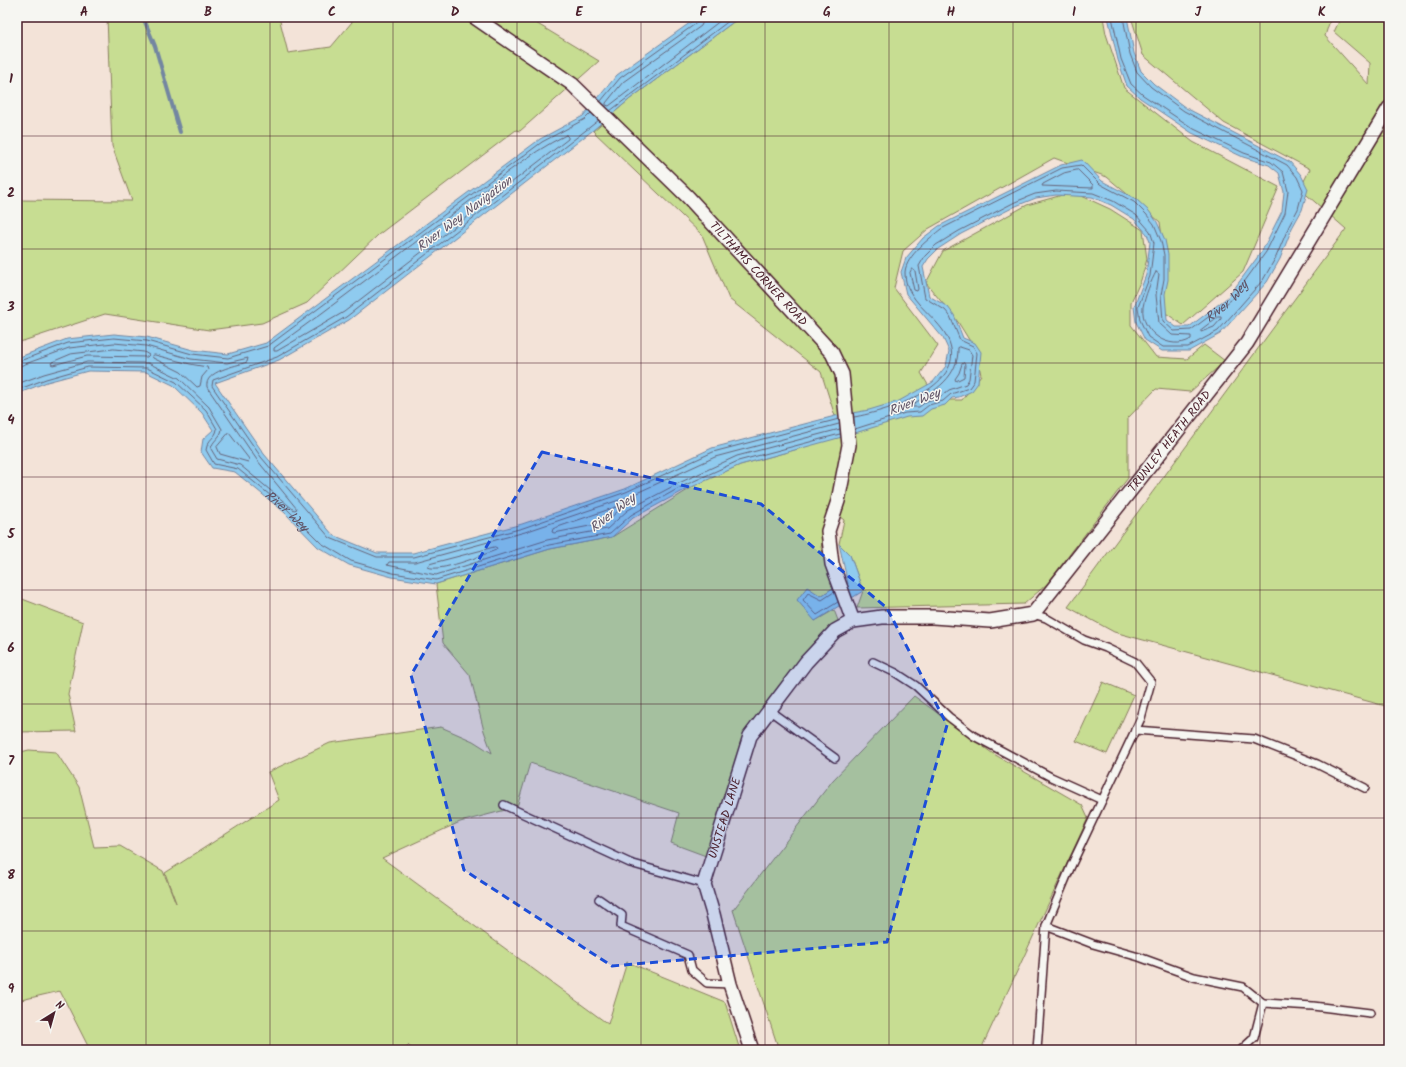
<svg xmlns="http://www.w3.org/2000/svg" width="1406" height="1067" font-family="Kalam,sans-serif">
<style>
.green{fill:#c7dd92;stroke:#887e5e}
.water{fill:#8fcbef;stroke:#7386a1}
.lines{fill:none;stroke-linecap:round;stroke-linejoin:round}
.shore{stroke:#666479;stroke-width:1}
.stream{stroke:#7386a1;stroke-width:4}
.service-casing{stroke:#4a1f2b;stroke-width:10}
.minor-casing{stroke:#4a1f2b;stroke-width:16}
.service{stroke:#f6f6f2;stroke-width:7}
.minor{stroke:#f6f6f2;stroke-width:13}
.marked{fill:#1d4ed8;fill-opacity:0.2;stroke:#1d4ed8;stroke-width:3;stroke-dasharray:8 5;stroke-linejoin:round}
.grid{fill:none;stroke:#4a1f2b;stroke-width:1;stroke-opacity:0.55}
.labels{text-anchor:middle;stroke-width:3;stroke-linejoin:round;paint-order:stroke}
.street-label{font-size:12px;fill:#4a1f2b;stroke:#f6f6f2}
.water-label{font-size:13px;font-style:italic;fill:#5f5366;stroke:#f6f6f2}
.neatline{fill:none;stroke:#4a1f2b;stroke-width:1.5}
.grid-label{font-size:13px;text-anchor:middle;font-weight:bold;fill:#4a1f2b}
</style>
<rect width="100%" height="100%" fill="#f3e3d8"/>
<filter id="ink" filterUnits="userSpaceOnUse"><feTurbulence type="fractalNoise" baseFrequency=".025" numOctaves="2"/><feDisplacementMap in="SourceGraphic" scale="8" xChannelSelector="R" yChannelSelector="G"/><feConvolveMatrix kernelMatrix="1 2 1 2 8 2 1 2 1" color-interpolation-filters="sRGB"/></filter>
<g filter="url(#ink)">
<!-- green -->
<g class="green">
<polygon points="107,17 279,17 288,53 331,47 352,22 351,17 526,17 599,61 520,131 516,130 378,235 307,303 262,323 209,330 105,314 17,343 17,200 132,201 112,146"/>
<polygon points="740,17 1103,17 1106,34 1124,88 1193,142 1279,187 1243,272 1183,325 1160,309 1167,273 1160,222 1107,177 1054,158 928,229 903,251 894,288 938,346 921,373 937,400 962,400 981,375 976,351 958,322 926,283 943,251 1027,205 1073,192 1110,209 1143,230 1147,259 1141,280 1131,302 1131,325 1156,357 1187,359 1204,345 1225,361 1190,392 1156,389 1128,418 1128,478 1047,584 1024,604 857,608 863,591 850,555 839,544 844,520 826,506 831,515 821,547 833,588 821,596 815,621 834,610 839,623 814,642 743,741 706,856 671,843 679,813 530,763 517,807 460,822 382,858 608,1024 627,962 725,1002 740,1050 413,1050 408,1045 406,1050 90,1050 60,991 17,1001 17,753 29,750 56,752 79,787 94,847 120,846 163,871 176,903 165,873 279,800 268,772 330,743 441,727 473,741 492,753 484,731 470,675 443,643 436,584 550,549 612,537 699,483 740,465 794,450 861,426 835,416 821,372 729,299 702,235 593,131 630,99"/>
<polygon points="1131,17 1331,17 1325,36 1369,85 1370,63 1334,32 1341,17 1389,17 1389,707 1114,632 1068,607 1346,229 1300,189 1310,169 1224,123 1143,55"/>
<polygon points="17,597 83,622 68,694 76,731 17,732"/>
<polygon points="1103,682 1134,695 1107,754 1076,741"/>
<polygon points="914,696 992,753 1082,805 1088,818 982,1047 983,1050 779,1050 733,910 833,780"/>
</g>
<!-- water -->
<g class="water">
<polygon points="698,17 740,17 630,99 592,131 349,320 279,360 215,383 264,454 333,535 377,553 413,553 522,524 625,489 712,448 835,416 869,410 899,401 933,382 946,366 949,351 943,338 906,294 901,272 906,258 923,238 939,226 1061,165 1082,160 1102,181 1136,199 1149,211 1157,222 1165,240 1168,255 1168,280 1165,294 1167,320 1176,327 1189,327 1228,297 1262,251 1282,211 1284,192 1279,173 1269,165 1243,157 1192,133 1140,98 1127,86 1118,60 1108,17 1127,17 1134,53 1141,71 1154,84 1186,108 1290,162 1301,175 1308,189 1302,210 1292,228 1280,259 1267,282 1220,334 1189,351 1162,351 1145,340 1136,322 1134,307 1146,275 1150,242 1147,234 1134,219 1111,205 1092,197 1056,195 1036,198 1016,206 961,234 938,249 928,259 923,267 929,296 948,307 954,315 963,338 975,343 981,352 978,383 972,391 959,397 952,398 945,405 931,409 922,416 907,417 842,437 740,465 683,491 633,518 612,537 550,549 436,584 392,577 349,565 318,547 284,512 235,472 212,468 201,452 203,439 213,430 202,413 173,385 146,372 88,371 47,382 17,394 17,358 67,339 114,334 147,337 193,350 228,354 266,343 540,139 583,116 617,75"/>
<polygon points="839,544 850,555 863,591 815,621 797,600 807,587 821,596 833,588 848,584"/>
</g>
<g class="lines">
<!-- shore -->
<g class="shore">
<polyline points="705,17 701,26 623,82 606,103 606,105 609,106 725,17"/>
<polyline points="601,101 620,78 698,22 700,17"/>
<polyline points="610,111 734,17"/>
<polyline points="599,120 346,317 277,357 213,380 212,386 261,457 330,538 377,557 414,557 523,528 626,492 713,452 839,419"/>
<path d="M 566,135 L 568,137 L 568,139 L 344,312 L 277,351 L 274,351 L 274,348 C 337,303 397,256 459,209 C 493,184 527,154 566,135 Z"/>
<polygon points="1078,170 1093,185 1093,188 1042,186 1043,184 1064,173"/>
<polygon points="912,269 915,271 918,289 917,291 914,290 910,273"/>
<path d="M 1156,272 L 1159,274 L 1156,295 L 1159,323 L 1172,335 L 1191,336 L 1191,339 C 1170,352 1140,332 1143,307 C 1145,296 1151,281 1156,272 Z"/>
<polygon points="1218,317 1221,317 1221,319 1214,327 1201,332 1201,330"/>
<path d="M 960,347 L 969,350 L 972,355 L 969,379 L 966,384 L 949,390 L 940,397 L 927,401 L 919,407 L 913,407 L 913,404 C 935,391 959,377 958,348 Z"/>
<polygon points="114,349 144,352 149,355 147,357 87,356 53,365 51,364 52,362 71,354"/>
<polygon points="155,355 190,364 207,367 208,370 202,377 200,386 197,387 181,372 153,358 152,356"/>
<polyline points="17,362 68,343 114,338 147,341 192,354 228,358 268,346 542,142 585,119 591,113"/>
<polygon points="964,363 965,365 964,377 956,381 955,379 959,373 962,364"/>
<path d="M 17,367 L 69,348 L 114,343 L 146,346 L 191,359 L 227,363 L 248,358 L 247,362 C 236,366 204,371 207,387 L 257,460 L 297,509 L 294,510 L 240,465 L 217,459 L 211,449 C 212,440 221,438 222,429 L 209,407 L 179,378 L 148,363 L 87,362 L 44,374 L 17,384"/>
<path id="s1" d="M 17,390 L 46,379 L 88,367 L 147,368 L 176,382 L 206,410 L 217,429 C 216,438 208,438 206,450 L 214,464 L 238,469 L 287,509 L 321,543 L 351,561 L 393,573 L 436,580 L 549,545 L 610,534 L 631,515 L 681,487 L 738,461 L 840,434"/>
<path id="s2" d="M 854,417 C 888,411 972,386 947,337 C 936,315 904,300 905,272 C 906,256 930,238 941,229 L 1062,168 L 1081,165 L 1100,184 L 1134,202 L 1146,214 L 1154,224 L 1161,241 L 1164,255 L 1164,279 L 1161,295 L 1163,321 L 1174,331 L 1191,330 L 1231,300 L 1266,252 L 1285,213 L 1288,191 L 1283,172 L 1271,162 L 1244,153 L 1194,129 L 1143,95 L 1131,84 L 1121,59 L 1112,17"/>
<polyline points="839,424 715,457 628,497 525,532 415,562 389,562 387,565 436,575 547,540 607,529 628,510 679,483 737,456 840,429"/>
<polyline points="855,429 905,413 920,412 929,405 943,401 951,394 969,388 974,381 977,353 973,346 960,340 950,316 945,310 925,298 919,266 925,256 936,245 959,231 1015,202 1035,194 1056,191 1093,193 1113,201 1136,215 1150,231 1154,243 1150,276 1138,307 1140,320 1148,337 1163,347 1188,347 1218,331 1263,280 1276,257 1289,226 1298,209 1303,190 1297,177 1287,165 1184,111 1151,87 1137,72 1130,54 1123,17"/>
<polygon points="229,433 249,459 248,462 220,454 217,447"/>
<polygon points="617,507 619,510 605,523 554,533 552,532 553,529"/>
<path d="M 495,547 L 497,548 L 496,550 C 483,555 438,573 428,567 L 430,564 Z"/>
<polyline points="834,592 822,600 808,593 803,600 817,615 838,602"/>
</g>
<!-- stream -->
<polyline class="stream" points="143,17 155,46 180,132"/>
<defs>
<g id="service">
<polyline points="1033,614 1046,618 1084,640 1106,648 1135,662 1151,682 1141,718 1071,866 1046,926 1093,944 1139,957 1194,977 1243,987 1263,1003 1254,1038 1241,1050"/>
<polyline points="873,662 896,673 916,686 949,717 974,736 1051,777 1102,800"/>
<polyline points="770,711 835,758"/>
<polyline points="1135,730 1254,739 1317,764 1365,788"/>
<polyline points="504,805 630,863 704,884"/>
<polyline points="599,899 622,915 621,926 688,955 692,970 707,983 730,984"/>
<polyline points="1263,1003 1313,1006 1370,1013"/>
<polyline points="1037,1050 1046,926"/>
</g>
<g id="minor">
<path id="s3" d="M 474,17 L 572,84 L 688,197 L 832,353 L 842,374 L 849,445 L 838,501 L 828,531 L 832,564 L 853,621"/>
<path id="s4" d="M 752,1050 L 730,984 L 713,914 L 704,884 L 750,736 L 806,662 L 835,631 L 853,621 L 882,617 L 933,617 L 990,621 L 1033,614 L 1247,343 L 1389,108"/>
</g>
</defs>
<!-- service casing -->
<use href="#service" class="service-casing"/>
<!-- minor casing -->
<use href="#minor" class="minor-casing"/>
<!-- service -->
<use href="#service" class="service"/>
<!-- minor -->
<use href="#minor" class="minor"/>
</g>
</g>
<!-- marked area -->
<path class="marked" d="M 542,452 L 761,504 L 887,608 L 947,725 L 887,942 L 612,966 L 464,870 L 411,675 Z"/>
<!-- grid -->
<path class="grid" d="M 146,17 L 146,1050M 270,17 L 270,1050M 393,17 L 393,1050M 517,17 L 517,1050M 641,17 L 641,1050M 765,17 L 765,1050M 889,17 L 889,1050M 1013,17 L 1013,1050M 1136,17 L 1136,1050M 1260,17 L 1260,1050M 17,136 L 1389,136M 17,249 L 1389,249M 17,363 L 1389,363M 17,477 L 1389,477M 17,590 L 1389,590M 17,704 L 1389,704M 17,818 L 1389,818M 17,931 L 1389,931"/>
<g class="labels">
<!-- street labels -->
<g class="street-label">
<text dy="4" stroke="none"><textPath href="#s3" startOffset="385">TILTHAMS CORNER ROAD</textPath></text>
<text dy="4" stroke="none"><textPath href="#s4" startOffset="885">TRUNLEY HEATH ROAD</textPath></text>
<text dy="4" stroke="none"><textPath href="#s4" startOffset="242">UNSTEAD LANE</textPath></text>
</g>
<!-- water labels -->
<g class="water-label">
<text transform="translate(464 213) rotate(-37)" y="5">River Wey Navigation</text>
<text dy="5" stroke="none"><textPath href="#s2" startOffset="705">River Wey</textPath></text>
<text transform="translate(914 401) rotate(-21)" y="5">River Wey</text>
<text dy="5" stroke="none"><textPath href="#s1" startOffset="358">River Wey</textPath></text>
<text transform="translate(612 512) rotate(-38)" y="5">River Wey</text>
</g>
</g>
<!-- margin -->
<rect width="1406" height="1067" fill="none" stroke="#f6f6f2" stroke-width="44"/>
<!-- north arrow -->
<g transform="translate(54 1013) rotate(37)" stroke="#f6f6f2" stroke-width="3" paint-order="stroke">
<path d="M0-3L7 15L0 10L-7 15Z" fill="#4a1f2b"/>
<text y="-6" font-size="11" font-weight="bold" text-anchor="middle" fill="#4a1f2b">N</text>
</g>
<rect x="22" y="22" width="1362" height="1023" class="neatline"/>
<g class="grid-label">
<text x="84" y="16">A</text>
<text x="208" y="16">B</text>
<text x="332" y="16">C</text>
<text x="455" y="16">D</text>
<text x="579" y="16">E</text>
<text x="703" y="16">F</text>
<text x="827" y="16">G</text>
<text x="951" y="16">H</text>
<text x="1074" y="16">I</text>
<text x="1198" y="16">J</text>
<text x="1322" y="16">K</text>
<text x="11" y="83">1</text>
<text x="11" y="197">2</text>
<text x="11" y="311">3</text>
<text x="11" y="424">4</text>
<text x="11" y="538">5</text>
<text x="11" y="652">6</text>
<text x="11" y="765">7</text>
<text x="11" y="879">8</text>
<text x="11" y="993">9</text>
</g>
</svg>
